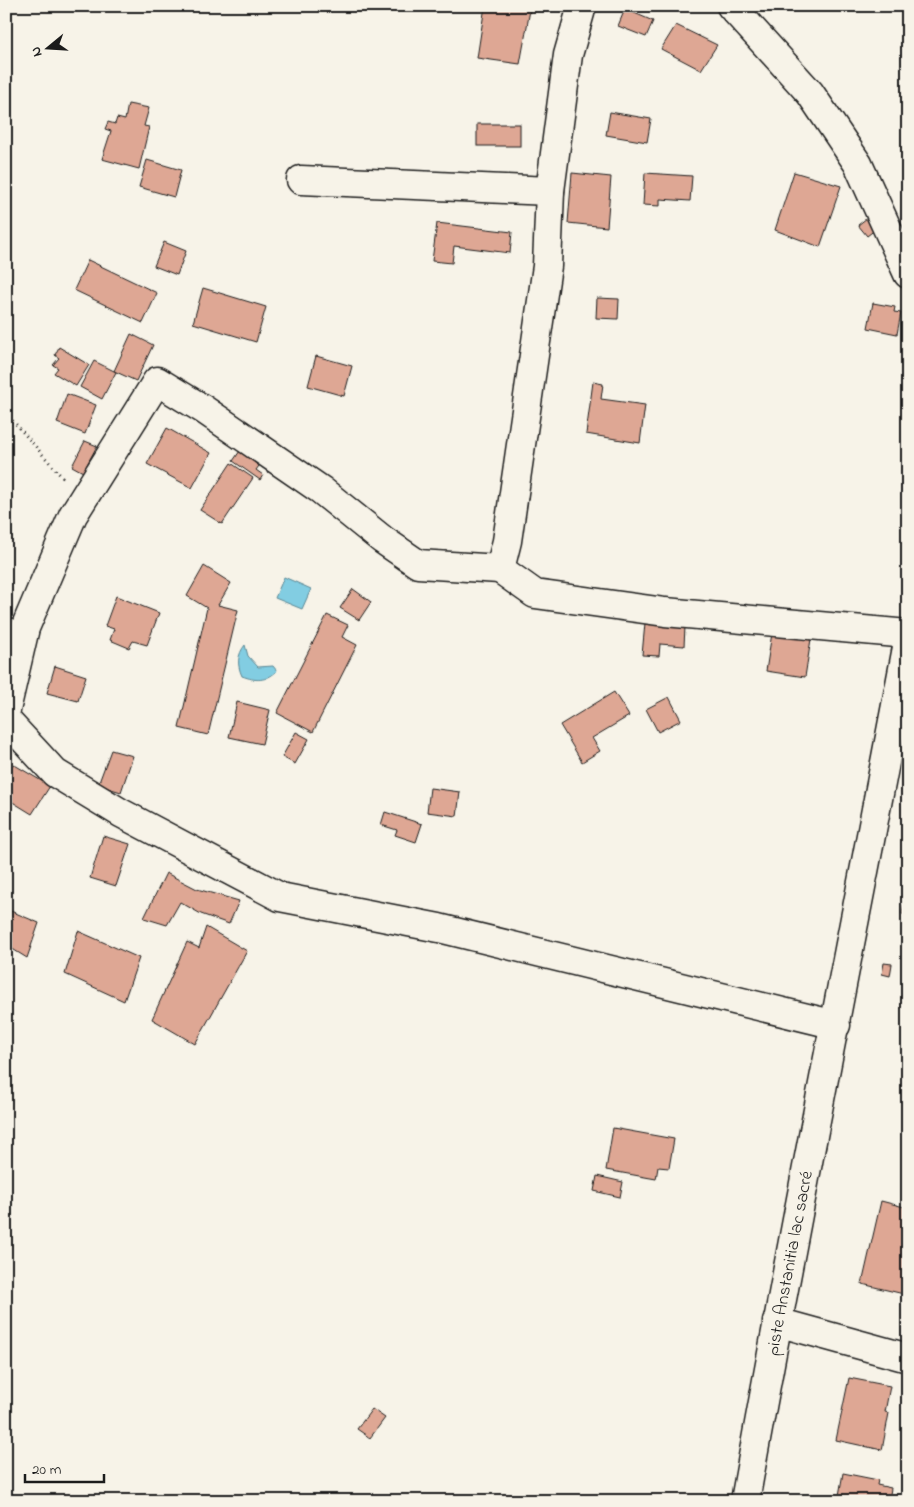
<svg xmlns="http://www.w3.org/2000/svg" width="914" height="1507" font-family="'Indie Flower',sans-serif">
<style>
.water{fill:#82cde2;stroke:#598693}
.building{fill:#dea794;stroke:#1c1c1c}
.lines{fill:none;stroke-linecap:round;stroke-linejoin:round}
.minor-casing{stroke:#1c1c1c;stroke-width:31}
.path{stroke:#1c1c1c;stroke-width:3;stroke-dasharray:1 4;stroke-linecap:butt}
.minor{stroke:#f7f3e8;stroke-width:28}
.labels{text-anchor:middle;stroke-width:4;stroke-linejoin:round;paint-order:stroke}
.street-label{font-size:18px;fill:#1c1c1c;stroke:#f7f3e8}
</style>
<rect width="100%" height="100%" fill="#f7f3e8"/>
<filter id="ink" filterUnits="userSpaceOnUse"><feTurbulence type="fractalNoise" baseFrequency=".02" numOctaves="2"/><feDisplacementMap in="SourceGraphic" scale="10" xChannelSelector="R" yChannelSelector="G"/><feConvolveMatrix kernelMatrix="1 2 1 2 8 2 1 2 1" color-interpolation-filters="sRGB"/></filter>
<g filter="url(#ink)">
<!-- water -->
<g class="water">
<polygon points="284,577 311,589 302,609 275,598"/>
<path d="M 245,645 L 248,656 L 258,667 L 273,666 L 277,671 C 265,682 256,681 242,676 C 237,665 237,655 245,645 Z"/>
</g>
<!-- building -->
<g class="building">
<polygon points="485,6 523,6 523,9 530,10 520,64 477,58"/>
<polygon points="625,9 653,21 646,37 618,26"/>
<polygon points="676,25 717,45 701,70 661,49"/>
<polygon points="128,104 149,108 144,126 149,127 139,169 102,159 111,131 105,129 108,122 115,124 117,118 125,120"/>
<polygon points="610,112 651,119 647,142 606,135"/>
<rect x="477" y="124" width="43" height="22"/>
<polygon points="147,160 181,170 174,197 139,187"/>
<polygon points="794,172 841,186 820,247 775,230"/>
<polygon points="572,173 611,177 607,227 568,223"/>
<polygon points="645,173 692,176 690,201 660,199 660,206 643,205"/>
<polygon points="867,218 876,229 867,236 858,225"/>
<polygon points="437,223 512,232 510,253 454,246 452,263 432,261"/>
<polygon points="164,242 186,251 177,275 154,266"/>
<polygon points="88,260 157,293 143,323 74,290"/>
<polygon points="203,288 266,307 256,342 193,323"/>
<polygon points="597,298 619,299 618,319 596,318"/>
<polygon points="873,303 895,307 894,312 901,313 897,334 868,328"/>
<polygon points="131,334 153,345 136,381 114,371"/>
<polygon points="59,347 89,365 76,386 54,373 58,368 53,365 59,358 55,355"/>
<polygon points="316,356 352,366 344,396 308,386"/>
<polygon points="94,361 116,372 102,399 80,387"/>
<polygon points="593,382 603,384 601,399 645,405 640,443 586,434"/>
<polygon points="67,394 96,405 85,434 57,423"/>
<polygon points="167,428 211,453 192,488 147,464"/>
<polygon points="85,441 97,446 83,472 72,466"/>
<polygon points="242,448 262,462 256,470 263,475 260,480 233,461"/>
<polygon points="231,463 253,478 222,524 200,510"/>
<polygon points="204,566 231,583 218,605 238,610 208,735 179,728 207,608 187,596"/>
<polygon points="353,589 371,602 359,620 340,608"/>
<polygon points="116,596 159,613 147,645 133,641 129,648 110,640 114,629 105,626"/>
<polygon points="327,615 348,625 342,637 357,645 313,732 277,713"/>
<polygon points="645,623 685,627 684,646 660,644 659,656 642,655"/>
<polygon points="772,633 811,639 805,677 766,671"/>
<polygon points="55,666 86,676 78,701 47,693"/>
<polygon points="614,692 629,716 592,738 600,751 582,762 560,725"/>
<polygon points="669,697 681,720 658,732 646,709"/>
<polygon points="237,702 270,710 262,744 229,737"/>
<polygon points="296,732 309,739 295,764 282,757"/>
<polygon points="111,750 133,756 121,792 98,785"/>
<polygon points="13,764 50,786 32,814 6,798 6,773"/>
<polygon points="430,788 460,792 457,816 427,812"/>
<polygon points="385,812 422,824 416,842 395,835 397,830 381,825"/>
<polygon points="103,836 130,844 116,886 90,878"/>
<polygon points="166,873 197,889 239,901 229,924 201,914 180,902 167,925 144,918"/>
<polygon points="904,900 908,901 908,915 902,914"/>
<polygon points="6,909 39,923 27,958 6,945"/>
<polygon points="206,927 247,951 195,1044 152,1019 187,942 199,948"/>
<polygon points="78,931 139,958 124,1001 65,974"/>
<polygon points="884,963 892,964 890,976 882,974"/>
<polygon points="613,1128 674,1139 669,1168 658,1167 656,1179 606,1170"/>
<polygon points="597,1176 623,1182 620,1197 594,1191"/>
<polygon points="881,1201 908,1208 908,1295 862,1284"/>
<polygon points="849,1378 890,1386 885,1412 889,1413 882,1450 836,1440"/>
<polygon points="372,1409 385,1418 370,1438 357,1429"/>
<polygon points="843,1473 878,1480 877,1485 891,1488 889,1501 838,1501"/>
</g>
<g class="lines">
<defs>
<g id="minor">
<polyline points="582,6 568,55 550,191 547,266 507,541 500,569 535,594 665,612 908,634"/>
<polyline points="731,6 810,93 858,164 908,274"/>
<polyline points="301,180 550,191"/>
<polyline points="6,710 25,628 73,515 157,381 203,409 321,490 383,540 418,564 500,569"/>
<polyline points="6,720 55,773 121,813 280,897 439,928 836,1025"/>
<polyline points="777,1322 908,1358"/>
<path id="s1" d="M 745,1501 C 796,1214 854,928 908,642"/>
</g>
</defs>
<!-- minor casing -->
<use href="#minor" class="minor-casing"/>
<!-- path -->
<polyline class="path" points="6,413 63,478"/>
<!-- minor -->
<use href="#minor" class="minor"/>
</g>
</g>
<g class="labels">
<!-- street labels -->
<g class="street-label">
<text dy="6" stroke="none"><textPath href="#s1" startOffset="242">piste Anstanitia lac sacré</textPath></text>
</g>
</g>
<!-- margin -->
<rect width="914" height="1507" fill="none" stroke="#f7f3e8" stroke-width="25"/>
<rect x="12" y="12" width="889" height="1482" fill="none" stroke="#1c1c1c" stroke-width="2" filter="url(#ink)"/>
<!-- north arrow -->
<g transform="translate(48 48) rotate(252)" stroke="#f7f3e8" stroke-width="4" paint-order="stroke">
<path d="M0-4L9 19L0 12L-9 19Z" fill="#1c1c1c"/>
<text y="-8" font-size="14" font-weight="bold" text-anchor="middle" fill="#1c1c1c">N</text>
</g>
<!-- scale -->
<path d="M25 1474v8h79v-8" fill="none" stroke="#1c1c1c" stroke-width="2.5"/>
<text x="32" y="1474" font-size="15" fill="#1c1c1c" stroke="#f7f3e8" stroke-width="4" paint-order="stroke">20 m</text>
</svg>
